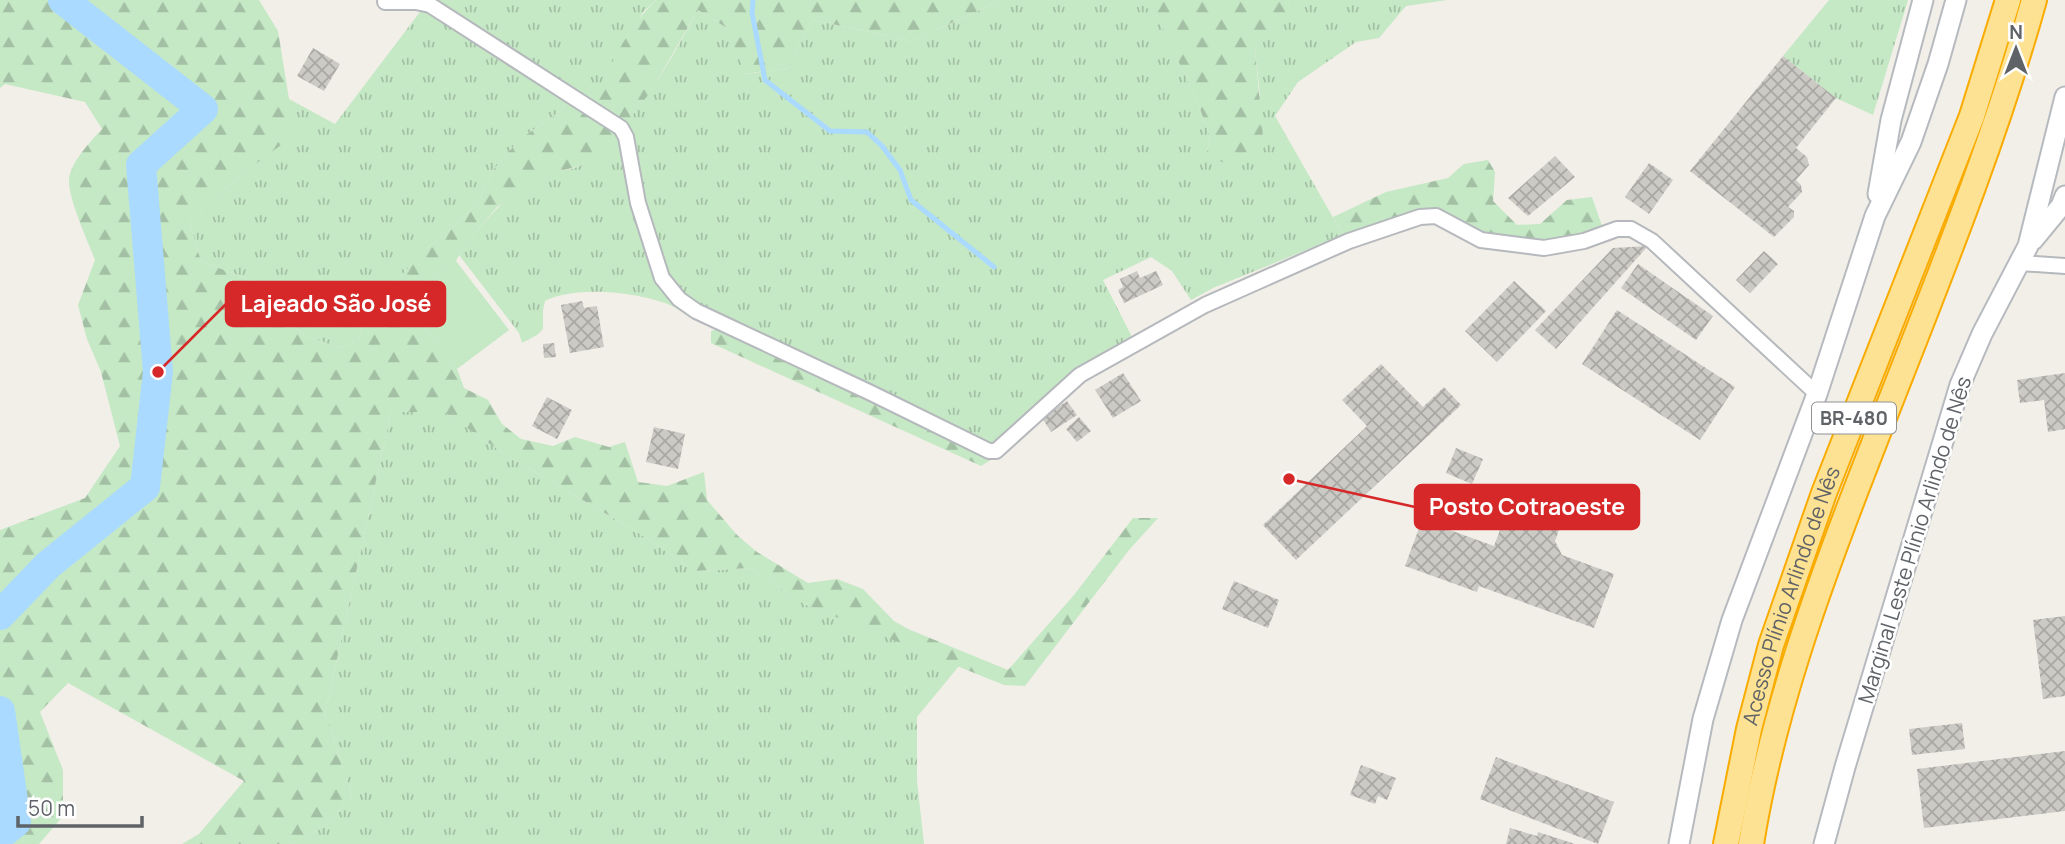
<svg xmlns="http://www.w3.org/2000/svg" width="2065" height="844" font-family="Manrope,sans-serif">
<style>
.grass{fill:url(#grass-tufts)}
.forest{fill:url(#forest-firs)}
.pitch{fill:#c5e8c5}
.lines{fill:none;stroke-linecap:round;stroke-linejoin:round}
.stream{stroke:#aadaff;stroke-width:5}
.river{stroke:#aadaff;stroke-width:30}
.building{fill:url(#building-cross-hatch)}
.street-casing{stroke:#b5b8bc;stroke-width:18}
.secondary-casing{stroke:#b6babf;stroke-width:23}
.highway-casing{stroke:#f9ab00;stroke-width:28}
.street{stroke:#fff;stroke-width:14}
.secondary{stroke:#fff;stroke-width:19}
.highway{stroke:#fde293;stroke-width:24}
.labels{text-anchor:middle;stroke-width:5;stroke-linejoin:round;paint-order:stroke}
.shield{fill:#fff;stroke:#8f9295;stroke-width:2}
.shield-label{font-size:19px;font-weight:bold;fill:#5f6368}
.street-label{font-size:21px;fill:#5f6368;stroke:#fff}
.leader{fill:none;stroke:#d62828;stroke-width:2.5}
.callout-dot{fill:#d62828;stroke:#fff;stroke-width:2.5}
.callout{fill:#d62828;stroke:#d62828;stroke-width:2.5}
.callout-label{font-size:23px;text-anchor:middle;font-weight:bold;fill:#fff}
</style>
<defs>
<pattern id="grass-tufts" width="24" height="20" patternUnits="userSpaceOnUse" patternTransform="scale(1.75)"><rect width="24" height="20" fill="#c5e8c5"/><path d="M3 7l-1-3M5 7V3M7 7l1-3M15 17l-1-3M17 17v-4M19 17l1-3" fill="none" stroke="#a3c0a4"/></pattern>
<pattern id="forest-firs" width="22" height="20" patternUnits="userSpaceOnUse" patternTransform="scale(1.75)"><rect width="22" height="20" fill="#c5e8c5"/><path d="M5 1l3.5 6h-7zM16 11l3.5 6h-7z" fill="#a3c0a4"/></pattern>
<pattern id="building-cross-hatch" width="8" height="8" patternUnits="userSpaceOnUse" patternTransform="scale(1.75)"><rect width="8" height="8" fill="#cccac5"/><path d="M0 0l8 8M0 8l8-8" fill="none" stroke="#a9a8a4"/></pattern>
</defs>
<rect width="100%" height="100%" fill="#f1efe8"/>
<!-- grass -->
<g class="grass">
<polygon points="414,0 656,0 643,12 590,112 569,101 558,113 520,139 494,169 480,198 463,218 420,255 365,316 359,340 339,348 302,334 250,280 201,261 189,222 237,178 288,139 289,99 335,124 423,8"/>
<path d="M 1002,0 L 1132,0 L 1156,12 L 1197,101 L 1210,136 L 1206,156 L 1260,95 L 1255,49 L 1289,19 L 1288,0 L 1447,0 L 1406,6 L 1379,38 L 1356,42 L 1298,82 L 1275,116 L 1343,235 L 1213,288 L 1191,300 L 1172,271 L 1151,257 L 1103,280 L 1132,337 L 1077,368 L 1022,419 L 994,458 L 870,396 L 689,317 C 683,313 677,308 670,305 C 639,292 575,285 545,301 L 543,310 L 543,329 L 537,335 L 522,343 L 519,333 L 459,255 L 463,247 C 486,220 509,191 542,175 C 554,169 572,172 583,164 C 637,122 666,68 698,10 L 727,28 L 746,74 L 788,68 L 813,20 L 912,41 Z"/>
<polygon points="1829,0 1908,0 1873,115 1836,98 1783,56"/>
<polygon points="424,411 444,412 503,453 647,538 694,571 751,568 804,604 959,666 917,717 917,781 924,844 291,844 324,827 352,796 325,714 391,412"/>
</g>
<!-- forest -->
<g class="forest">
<path d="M 0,0 L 259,0 L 278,31 L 289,99 L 289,139 L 237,178 L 189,222 L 201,261 L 250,280 L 302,334 L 339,348 L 359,340 L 365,316 L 420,255 L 463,218 L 480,198 L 494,169 L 520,139 L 558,113 L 569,101 L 590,112 C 607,72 625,30 656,0 L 1002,0 L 912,41 L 813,20 L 788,68 L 745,74 L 727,28 L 698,10 L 651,91 L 620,132 L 613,145 L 580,166 L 543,175 L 497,207 L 463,247 L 456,261 L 404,300 L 457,369 L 464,388 L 488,400 L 502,424 L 521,439 L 553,446 L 575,437 L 609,447 L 625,442 L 638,482 L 667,486 L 704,472 L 707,500 L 737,535 L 757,552 L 808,583 L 837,579 L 863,589 L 894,621 L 908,629 L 1008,670 L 1074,595 L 1133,518 L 1158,518 L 1129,550 L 1025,686 L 1004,685 L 804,604 L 751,568 L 694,571 L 647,538 L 503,453 L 444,412 L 391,412 L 325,714 L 352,796 L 324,827 L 291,844 L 182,844 L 199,834 L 244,781 L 68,683 L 40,712 L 63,770 L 63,816 L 39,844 L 0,844 L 0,530 L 85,498 L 120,446 L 101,372 L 87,339 L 78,305 L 95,260 C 88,242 68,198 69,180 C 70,163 90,142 102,129 L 85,102 L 5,84 L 0,88 Z"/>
<polygon points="1132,0 1288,0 1290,19 1255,49 1264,148 1239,168 1206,156 1210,136 1197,101 1156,13"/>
<polygon points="1488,160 1495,172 1493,201 1517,225 1540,224 1567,200 1592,197 1602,226 1584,235 1543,240 1486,236 1433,210 1343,235 1333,217 1386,192 1448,178 1464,164"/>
<polygon points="718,329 870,396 994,458 981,466 711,343 711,331"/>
</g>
<!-- pitch -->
<polygon class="pitch" points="456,261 509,330 457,369 404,300"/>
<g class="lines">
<!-- stream -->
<polyline class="stream" points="753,0 752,13 765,80 830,131 867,132 882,146 900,170 911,200 994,267"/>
<!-- river -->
<g class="river">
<polyline points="0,615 48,565 145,487 158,372 141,165 203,109 63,0"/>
<polyline points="0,711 16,822 0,835"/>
</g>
</g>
<!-- building -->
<g class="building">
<polygon points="313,48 340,64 324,91 297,76"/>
<polygon points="1783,56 1836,98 1796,148 1807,157 1809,165 1796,180 1801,185 1802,192 1788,207 1794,211 1794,217 1774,237 1690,171"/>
<polygon points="1555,156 1575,177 1528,216 1508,198"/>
<polygon points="1649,163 1673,180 1649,214 1625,197"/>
<polygon points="1648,246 1556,349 1535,330 1613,248"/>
<polygon points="1764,251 1778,264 1750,293 1736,280"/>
<polygon points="1638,264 1713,316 1696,340 1621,288"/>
<polygon points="1137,271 1140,278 1156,271 1163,285 1124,303 1118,290 1123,287 1120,279"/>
<polygon points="1514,281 1546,311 1497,362 1465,331"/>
<polygon points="582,301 584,308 597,306 604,347 570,353 561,305"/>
<polygon points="1617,310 1735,387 1700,440 1582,364"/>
<polygon points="554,343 556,357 544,358 543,344"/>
<polygon points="1381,364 1423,407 1444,387 1461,405 1296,560 1263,525 1367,426 1342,400"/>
<polygon points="1123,373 1141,401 1113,418 1095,390"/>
<polygon points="2065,373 2065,429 2048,432 2044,400 2020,403 2017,380"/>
<polygon points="547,397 572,410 557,439 532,426"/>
<polygon points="1067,401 1077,415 1051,432 1042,418"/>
<polygon points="1079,417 1091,431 1077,442 1066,429"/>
<polygon points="654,427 685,434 678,469 646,462"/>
<polygon points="1456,448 1483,459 1472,484 1446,473"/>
<polygon points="1507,511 1559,530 1555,541 1562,555 1614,574 1594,628 1479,586 1477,592 1405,566 1422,520 1494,546"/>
<polygon points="1234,581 1279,600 1268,628 1222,609"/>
<polygon points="2065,616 2065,696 2043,699 2033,620"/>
<polygon points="1962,723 1965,749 1912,755 1909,729"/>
<polygon points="2065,751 2065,811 1924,828 1917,769"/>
<polygon points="1496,757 1614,802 1598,844 1480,799"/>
<polygon points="1361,765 1396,778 1387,800 1378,796 1375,804 1350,795"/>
<polygon points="1510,828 1537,836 1538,832 1575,844 1506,844"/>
</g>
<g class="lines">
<defs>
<g id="street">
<polyline points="385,2 416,2 430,5 621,128 626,137 638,203 662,278 679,299 696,311 871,393 989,451 996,451 1080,375 1205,305 1349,241 1420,217 1436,216 1481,240 1544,248 1584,241 1617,229 1631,229 1652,241 1817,394"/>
<polyline points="2019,263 2065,266"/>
</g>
<g id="secondary">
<polyline points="1878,194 1891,120 1923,0"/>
<polyline points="2033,240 2061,206 2065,196"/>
<polyline points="1679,844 1703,719 1732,620 1817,394 1875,216 1911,142 1938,64 1956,0"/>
<polyline points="1824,844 1845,767 1960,385 1982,334 2028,246 2065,97"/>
</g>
<g id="highway">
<path id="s1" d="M 1726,844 L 1749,729 L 1771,645 L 1824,493 L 1972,116 L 2008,0"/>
<path d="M 1751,844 C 1772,713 1818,587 1866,464 C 1925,311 1990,158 2034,0"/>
</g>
</defs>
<!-- street casing -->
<use href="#street" class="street-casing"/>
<!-- secondary casing -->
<use href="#secondary" class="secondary-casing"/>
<!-- highway casing -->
<use href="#highway" class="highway-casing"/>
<!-- street -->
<use href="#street" class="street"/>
<!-- secondary -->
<use href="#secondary" class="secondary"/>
<!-- highway -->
<use href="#highway" class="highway"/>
</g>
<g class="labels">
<!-- shield labels -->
<rect class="shield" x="1812" y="402.5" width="84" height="31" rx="5"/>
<g class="shield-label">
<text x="1854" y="425">BR-480</text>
</g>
<!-- street labels -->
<g class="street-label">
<text transform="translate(1915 540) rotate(-73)" y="7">Marginal Leste Plínio Arlindo de Nês</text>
<text dy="7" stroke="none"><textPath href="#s1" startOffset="257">Acesso Plínio Arlindo de Nês</textPath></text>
</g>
</g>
<!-- callouts -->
<path class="leader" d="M158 372L226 304M1289 479L1415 507"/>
<g class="callout-dot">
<circle cx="158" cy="372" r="7"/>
<circle cx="1289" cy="479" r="7"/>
</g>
<g class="callout">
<rect x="226" y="282" width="219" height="44" rx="7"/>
<rect x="1415" y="485" width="224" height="44" rx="7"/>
</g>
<g class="callout-label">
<text x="336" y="312">Lajeado São José</text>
<text x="1527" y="515">Posto Cotraoeste</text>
</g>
<!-- north arrow -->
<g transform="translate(2016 49)" stroke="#ffffff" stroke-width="5" paint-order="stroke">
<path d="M0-5L12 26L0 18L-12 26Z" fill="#5f6368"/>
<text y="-10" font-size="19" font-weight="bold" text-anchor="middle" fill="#5f6368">N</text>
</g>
<!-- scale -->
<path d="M18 816v10h124v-10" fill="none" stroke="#5f6368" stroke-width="3.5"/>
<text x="28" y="816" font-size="21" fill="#5f6368" stroke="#ffffff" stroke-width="5" paint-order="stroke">50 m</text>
</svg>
